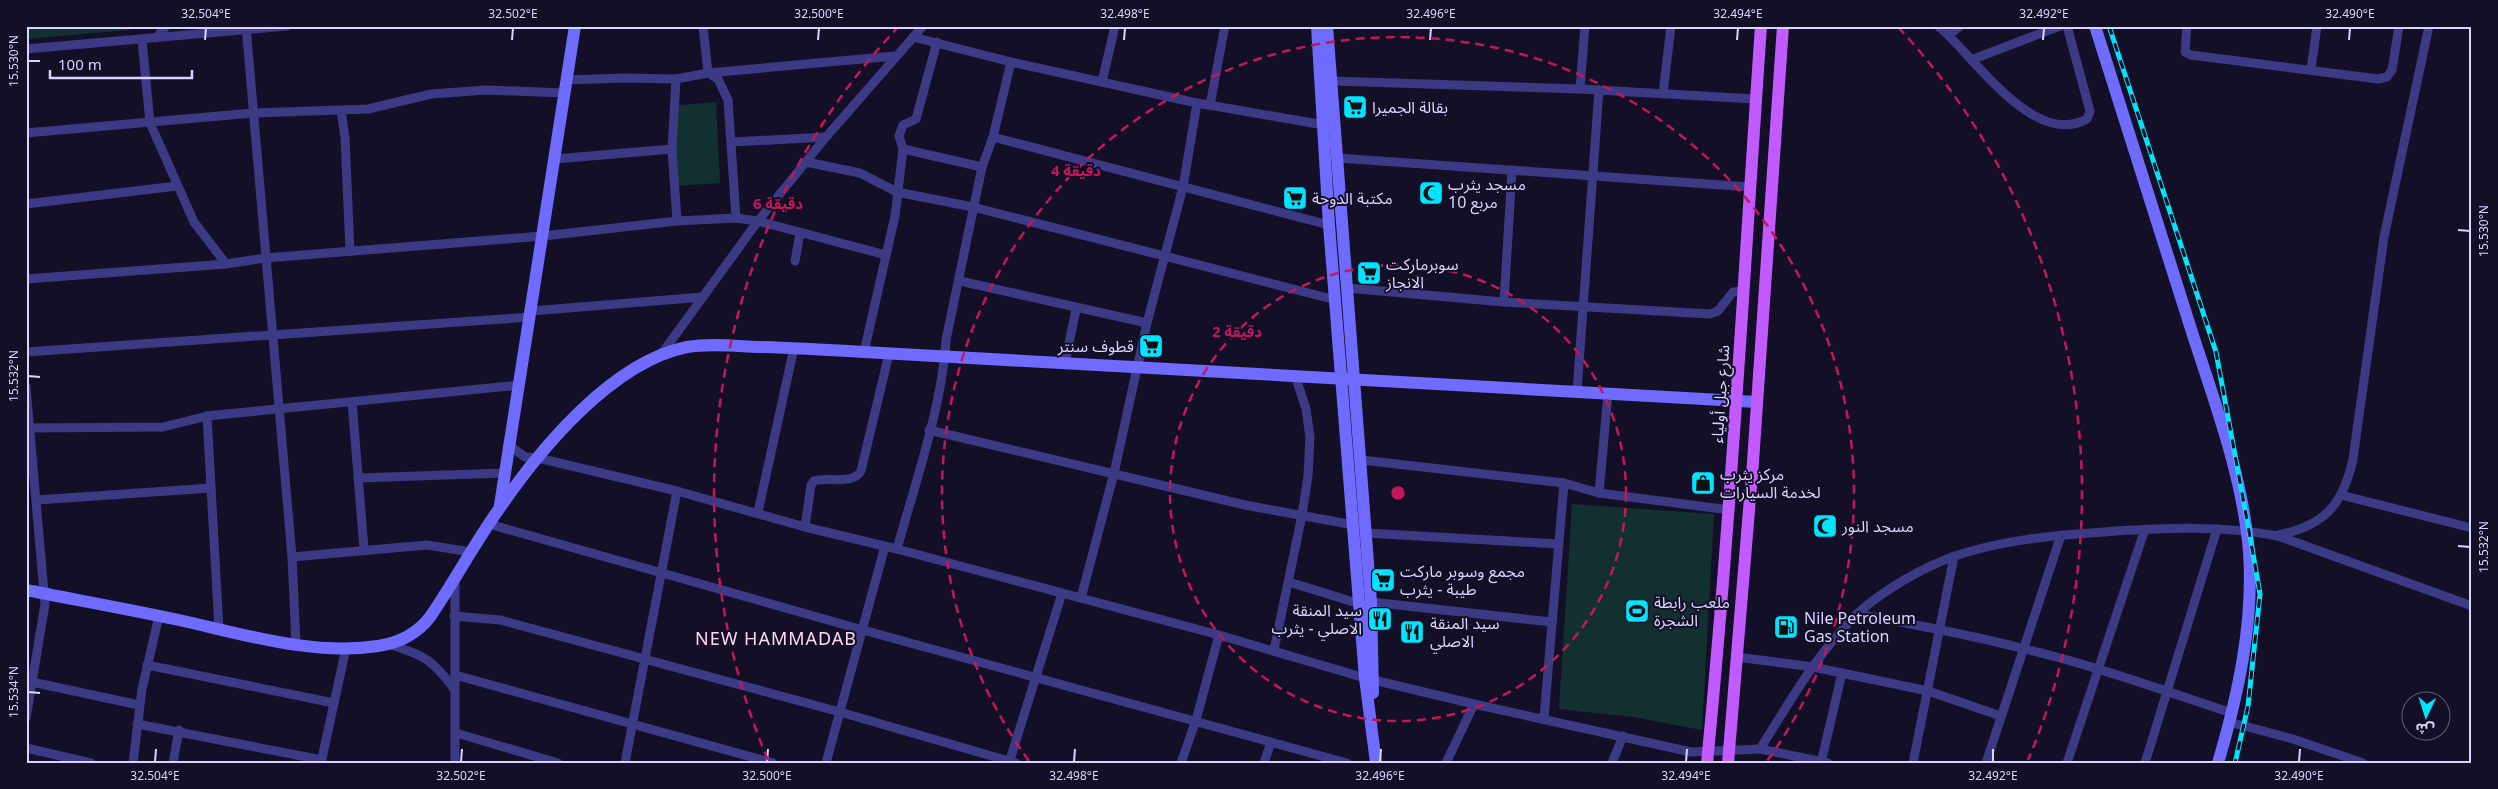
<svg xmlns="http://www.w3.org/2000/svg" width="2498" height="789" font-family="'Noto Sans','Noto Sans Arabic',sans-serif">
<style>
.green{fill:#12302f}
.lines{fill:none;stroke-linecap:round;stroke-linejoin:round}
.street{stroke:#3d3a85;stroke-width:9}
.secondary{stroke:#6f6bff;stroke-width:12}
.primary{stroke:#c25bff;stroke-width:12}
.rail-casing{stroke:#00e5ff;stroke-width:5}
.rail{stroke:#130f26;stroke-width:3;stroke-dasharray:9;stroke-linecap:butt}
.ticks{fill:none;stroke:#d9d4ff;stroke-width:2}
.ring{fill:none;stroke:#c2185b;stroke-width:2.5;stroke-dasharray:9 6}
.labels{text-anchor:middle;stroke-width:4;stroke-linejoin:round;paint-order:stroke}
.poi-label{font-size:16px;fill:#d9d4ff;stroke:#130f26;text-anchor:start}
.street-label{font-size:16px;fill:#d9d4ff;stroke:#130f26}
.neighbourhood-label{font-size:18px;letter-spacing:1px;fill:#ffd6f0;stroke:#130f26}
.centre{fill:#c2185b;stroke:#130f26;stroke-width:2.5}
.ring-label{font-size:15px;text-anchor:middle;font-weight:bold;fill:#c2185b;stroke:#130f26;stroke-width:4;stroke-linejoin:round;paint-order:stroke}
.neatline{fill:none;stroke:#d9d4ff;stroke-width:2}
.ticks-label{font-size:12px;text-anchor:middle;fill:#d9d4ff}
</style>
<rect width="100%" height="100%" fill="#130f26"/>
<!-- green -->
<g class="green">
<polygon points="26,26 129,26 130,30 26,39"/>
<polygon points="716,102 720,183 676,186 670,106"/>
<polygon points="1572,504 1714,514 1702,730 1633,717 1559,709"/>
</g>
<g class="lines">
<!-- street -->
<g class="street">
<polyline points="246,26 292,557 296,644"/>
<polyline points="703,26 708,73 718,79 728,100 736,218"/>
<path d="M 1938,26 C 1974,55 2033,149 2087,119 L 2090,111 L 2067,26"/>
<polyline points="2187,26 2185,52 2191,55 2378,79 2387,77 2392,70 2399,26"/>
<polyline points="1949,35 1960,26"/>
<polyline points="913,37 1011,62 1197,103 1324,125"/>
<polyline points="156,38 166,26"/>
<polyline points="142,40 150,123 194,222 226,264"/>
<polyline points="26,49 287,26"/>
<polyline points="1971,60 2060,26"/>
<polyline points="2311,69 2317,26"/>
<polyline points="676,79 672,149 677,221"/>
<polyline points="566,80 625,78 676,79 708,73 895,56"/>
<polyline points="1332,81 1580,89 1755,99"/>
<polyline points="1102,82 1115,26"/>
<polyline points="1580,89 1585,26"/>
<polyline points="1663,94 1671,26"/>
<polyline points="1210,105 1225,26"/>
<polyline points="341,111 345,137 350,251"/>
<polyline points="26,133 253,113 368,109 431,94 486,90 564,93"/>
<polyline points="993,137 1329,225"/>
<polyline points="732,142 826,137"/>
<polyline points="903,149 982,167"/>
<polyline points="1338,158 1750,187"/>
<polyline points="555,159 672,149"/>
<polyline points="806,162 860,173 897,192 973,207 1336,300"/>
<polyline points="26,204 177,186"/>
<polyline points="795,261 800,233"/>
<polyline points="26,279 226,264 265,258 543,236 677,221 736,218 758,221 886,255"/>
<polyline points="960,281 1147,323"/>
<polyline points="1347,288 1504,302 1710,314 1718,311 1733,292 1743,291"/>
<polyline points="1504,302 1512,170"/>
<polyline points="531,311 703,297"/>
<polyline points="26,352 530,317"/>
<polyline points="864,352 895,216 903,149 899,136 903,125 916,119 937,42"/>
<polyline points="660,356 758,221 826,137 923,26"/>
<polyline points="1065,363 1076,309"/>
<polyline points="26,387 45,604 26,718"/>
<polyline points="1577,391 1599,90"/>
<polyline points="352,402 364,549"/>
<polyline points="207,416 219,629"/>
<polyline points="26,428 163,427 207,416 520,385"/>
<polyline points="929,430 1245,505 1354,525"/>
<polyline points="510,446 525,457 538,458 677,491 805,527 897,549 1219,635 1365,678 1474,704 1691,752 1760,749 1828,763"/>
<polyline points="1361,460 1564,483 1599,493 1730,510"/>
<polyline points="358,478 505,473"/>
<polyline points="1599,493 1608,393"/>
<polyline points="2341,495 2472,528"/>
<polyline points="37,500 211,488"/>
<polyline points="758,512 794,348"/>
<polyline points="489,524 863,630 1347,763"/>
<path d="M 805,527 L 811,485 L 814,481 C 828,476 852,486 861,471 L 889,354"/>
<polyline points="1366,533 1559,544"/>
<path d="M 2278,535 C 2324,526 2343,505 2353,459 L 2384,237 L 2429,26"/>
<path d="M 897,549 C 915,483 942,407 946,340 L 982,167 L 993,137 L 1011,62"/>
<polyline points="292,557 427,545 471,552"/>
<polyline points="455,581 455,763"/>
<polyline points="1289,582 1360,604"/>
<polyline points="1081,598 1114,473 1147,323 1183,187 1197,103"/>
<polyline points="1371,602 1552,622"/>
<path d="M 1857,614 C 1912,624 1967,634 2021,648 C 2093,665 2162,690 2232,713"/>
<polyline points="454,616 500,620 840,712 1016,763"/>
<path d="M 388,644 C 424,655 432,659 455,690"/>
<polyline points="1274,650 1302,515 1308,476 1310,437 1306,409 1295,375"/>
<polyline points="1737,657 1813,667 1928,691 2001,716"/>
<polyline points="147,665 334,703"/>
<polyline points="455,675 773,763"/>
<polyline points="32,682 139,705"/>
<polyline points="1544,718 1564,483"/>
<polyline points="2229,722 2293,739 2363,763"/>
<polyline points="137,724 322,760"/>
<polyline points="456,733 558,763"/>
<polyline points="26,748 91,763"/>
<path d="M 1760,749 C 1789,703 1817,653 1857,614 C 1882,591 1923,567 1955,556 C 2002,540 2055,535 2104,532 C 2162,528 2221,525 2278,536 L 2472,606"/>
<polyline points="133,763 142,689 159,616"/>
<polyline points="173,763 179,730"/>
<polyline points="321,763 346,648"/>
<polyline points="625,763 677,491"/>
<polyline points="826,763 885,546"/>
<polyline points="1009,763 1062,593"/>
<polyline points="1181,763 1196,720 1219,635"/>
<polyline points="1264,763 1271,742"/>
<polyline points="1446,763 1474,704"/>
<polyline points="1612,763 1623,736"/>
<polyline points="1821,763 1842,673"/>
<polyline points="1913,763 1954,556"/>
<polyline points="1986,763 2061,535"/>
<polyline points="2067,763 2145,529"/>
<polyline points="2145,763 2217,529"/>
</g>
<!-- secondary -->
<g class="secondary">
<polyline points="1317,26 1329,225 1365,678 1376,763"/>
<polyline points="1327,26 1371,602 1373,693"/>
<path d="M 2095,26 C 2127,127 2159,228 2191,329 C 2214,401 2243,476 2249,552 C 2254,623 2238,695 2218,763"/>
<polyline points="500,505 575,26"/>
<path d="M 26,590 C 77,600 128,609 179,620 C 243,634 312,656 378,646 C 398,643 417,634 430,617 C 454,582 474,544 499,509 C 540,449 612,362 687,347 C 710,343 735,346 758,347 C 793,348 829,350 864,352 L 1757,402"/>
</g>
<!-- primary -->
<g class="primary">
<path d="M 1707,763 C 1731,518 1744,272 1761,26"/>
<polyline points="1728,763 1753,462 1783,26"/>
</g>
<defs>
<polyline id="rail" points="2109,26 2216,352 2249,531 2260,594 2248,706 2235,763"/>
</defs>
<!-- rail casing -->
<use href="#rail" class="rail-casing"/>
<!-- rail -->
<use href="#rail" class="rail"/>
</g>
<!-- ticks -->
<path class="ticks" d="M 205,40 L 206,28M 512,40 L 513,28M 818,40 L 819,28M 1124,40 L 1125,28M 1430,40 L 1431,28M 1737,40 L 1738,28M 2043,40 L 2044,28M 2349,40 L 2350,28M 28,61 L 40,61M 2458,230 L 2470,231M 28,376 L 40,377M 2458,546 L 2470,547M 28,692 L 40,693M 155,762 L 156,749M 461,762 L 462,749M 767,762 L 768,749M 1074,762 L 1075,749M 1380,762 L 1381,749M 1686,762 L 1687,749M 1993,762 L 1993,749M 2299,762 L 2300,749"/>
<!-- distance rings -->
<g class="ring">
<circle cx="1398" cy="493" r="228"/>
<path d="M1029 761A456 456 0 1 1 1767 761"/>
<path d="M768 760A684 684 0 0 1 898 27M1898 27A684 684 0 0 1 2028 760"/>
</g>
<!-- icons -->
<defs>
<symbol id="supermarket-square" viewBox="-11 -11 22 22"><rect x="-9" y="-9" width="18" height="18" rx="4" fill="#00e5ff" stroke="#130f26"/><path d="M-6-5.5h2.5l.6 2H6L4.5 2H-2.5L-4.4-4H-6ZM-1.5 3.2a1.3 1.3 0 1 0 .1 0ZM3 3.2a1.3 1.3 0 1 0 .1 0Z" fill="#111"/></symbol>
<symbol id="mosque-square" viewBox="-11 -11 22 22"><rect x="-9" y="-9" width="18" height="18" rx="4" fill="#00e5ff" stroke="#130f26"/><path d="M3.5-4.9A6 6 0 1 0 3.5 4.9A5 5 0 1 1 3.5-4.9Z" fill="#111"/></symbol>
<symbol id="shop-square" viewBox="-11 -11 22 22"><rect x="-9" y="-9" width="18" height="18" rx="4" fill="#00e5ff" stroke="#130f26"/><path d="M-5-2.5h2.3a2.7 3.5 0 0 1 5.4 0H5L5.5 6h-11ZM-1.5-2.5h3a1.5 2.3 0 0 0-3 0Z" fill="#111"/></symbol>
<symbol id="stadium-square" viewBox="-11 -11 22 22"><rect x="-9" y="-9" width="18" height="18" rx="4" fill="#00e5ff" stroke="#130f26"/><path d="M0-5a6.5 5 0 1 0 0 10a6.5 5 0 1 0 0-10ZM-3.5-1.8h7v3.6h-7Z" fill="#111"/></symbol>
<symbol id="restaurant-square" viewBox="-11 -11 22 22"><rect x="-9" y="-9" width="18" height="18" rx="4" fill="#00e5ff" stroke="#130f26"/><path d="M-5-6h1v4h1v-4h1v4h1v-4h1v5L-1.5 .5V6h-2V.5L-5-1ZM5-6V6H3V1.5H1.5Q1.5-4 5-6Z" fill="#111"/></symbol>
<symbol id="fuel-square" viewBox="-11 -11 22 22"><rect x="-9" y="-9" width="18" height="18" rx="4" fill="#00e5ff" stroke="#130f26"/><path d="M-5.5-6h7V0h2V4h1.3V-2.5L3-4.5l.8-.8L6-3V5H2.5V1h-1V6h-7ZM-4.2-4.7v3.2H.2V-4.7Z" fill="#111"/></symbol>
</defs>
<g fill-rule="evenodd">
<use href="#supermarket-square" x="1341" y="93" width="28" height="28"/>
<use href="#mosque-square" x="1417" y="179" width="28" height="28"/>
<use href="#supermarket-square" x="1281" y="184" width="28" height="28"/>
<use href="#supermarket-square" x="1355" y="259" width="28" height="28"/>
<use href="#supermarket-square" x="1137" y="332" width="28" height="28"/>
<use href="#shop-square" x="1689" y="469" width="28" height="28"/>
<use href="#mosque-square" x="1811" y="512" width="28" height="28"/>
<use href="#supermarket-square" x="1369" y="566" width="28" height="28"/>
<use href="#stadium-square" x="1623" y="597" width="28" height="28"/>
<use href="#restaurant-square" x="1366" y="605" width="28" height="28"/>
<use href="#fuel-square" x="1772" y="613" width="28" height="28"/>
<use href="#restaurant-square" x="1398" y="618" width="28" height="28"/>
</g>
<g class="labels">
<!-- poi labels -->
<g class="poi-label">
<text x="1372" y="113">بقالة الجميرا</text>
<text x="1448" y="190">مسجد يثرب<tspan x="1448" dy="18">مربع 10</tspan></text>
<text x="1312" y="204">مكتبة الدوحة</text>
<text x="1386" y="270">سوبرماركت<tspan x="1386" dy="18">الانجاز</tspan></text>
<text x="1134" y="352" text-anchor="end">قطوف سنتر</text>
<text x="1720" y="480">مركز يثرب<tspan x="1720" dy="18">لخدمة السيارات</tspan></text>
<text x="1842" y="532">مسجد النور</text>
<text x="1400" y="577">مجمع وسوبر ماركت<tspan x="1400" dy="18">طيبة - يثرب</tspan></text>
<text x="1654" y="608">ملعب رابطة<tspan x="1654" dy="18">الشجرة</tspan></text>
<text x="1362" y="616" text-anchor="end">سيد المنقة<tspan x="1362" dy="18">الاصلي - يثرب</tspan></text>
<text x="1804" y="624">Nile Petroleum<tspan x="1804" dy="18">Gas Station</tspan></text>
<text x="1430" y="629">سيد المنقة<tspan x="1430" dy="18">الاصلي</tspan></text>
</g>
<!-- street labels -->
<g class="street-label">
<text transform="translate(1720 394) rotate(-86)" y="6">شارع جبل أولياء</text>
</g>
<!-- neighbourhood labels -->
<g class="neighbourhood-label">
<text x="776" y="645">NEW HAMMADAB</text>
</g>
</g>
<circle cx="1398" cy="493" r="8" class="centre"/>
<g class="ring-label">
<text x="1076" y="176">4 دقيقة</text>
<text x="778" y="209">6 دقيقة</text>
<text x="1237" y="337">2 دقيقة</text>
</g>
<!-- border -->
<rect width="2498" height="789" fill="none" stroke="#130f26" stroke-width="55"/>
<!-- north arrow -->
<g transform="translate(2426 716) rotate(184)"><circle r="24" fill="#130f26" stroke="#625e7d"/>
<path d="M0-4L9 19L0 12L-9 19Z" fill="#00e5ff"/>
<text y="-8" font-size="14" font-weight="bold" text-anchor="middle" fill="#d9d4ff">ش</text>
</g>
<!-- scale -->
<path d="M50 70v8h142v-8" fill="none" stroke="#d9d4ff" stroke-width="2.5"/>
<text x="58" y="70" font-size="15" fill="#d9d4ff" stroke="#130f26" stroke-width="4" paint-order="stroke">100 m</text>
<rect x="28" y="28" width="2442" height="734" class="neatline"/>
<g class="ticks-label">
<text x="206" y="18">32.504°E</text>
<text x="513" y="18">32.502°E</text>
<text x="819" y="18">32.500°E</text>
<text x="1125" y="18">32.498°E</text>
<text x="1431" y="18">32.496°E</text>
<text x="1738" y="18">32.494°E</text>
<text x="2044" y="18">32.492°E</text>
<text x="2350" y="18">32.490°E</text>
<text transform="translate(14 61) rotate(-90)" y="4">15.530°N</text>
<text transform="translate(2484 231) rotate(-90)" y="4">15.530°N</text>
<text transform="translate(14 376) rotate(-90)" y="4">15.532°N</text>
<text transform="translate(2484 547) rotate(-90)" y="4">15.532°N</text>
<text transform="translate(14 692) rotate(-90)" y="4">15.534°N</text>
<text x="155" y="780">32.504°E</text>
<text x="461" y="780">32.502°E</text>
<text x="767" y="780">32.500°E</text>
<text x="1074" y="780">32.498°E</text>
<text x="1380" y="780">32.496°E</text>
<text x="1686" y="780">32.494°E</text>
<text x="1993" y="780">32.492°E</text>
<text x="2299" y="780">32.490°E</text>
</g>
</svg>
